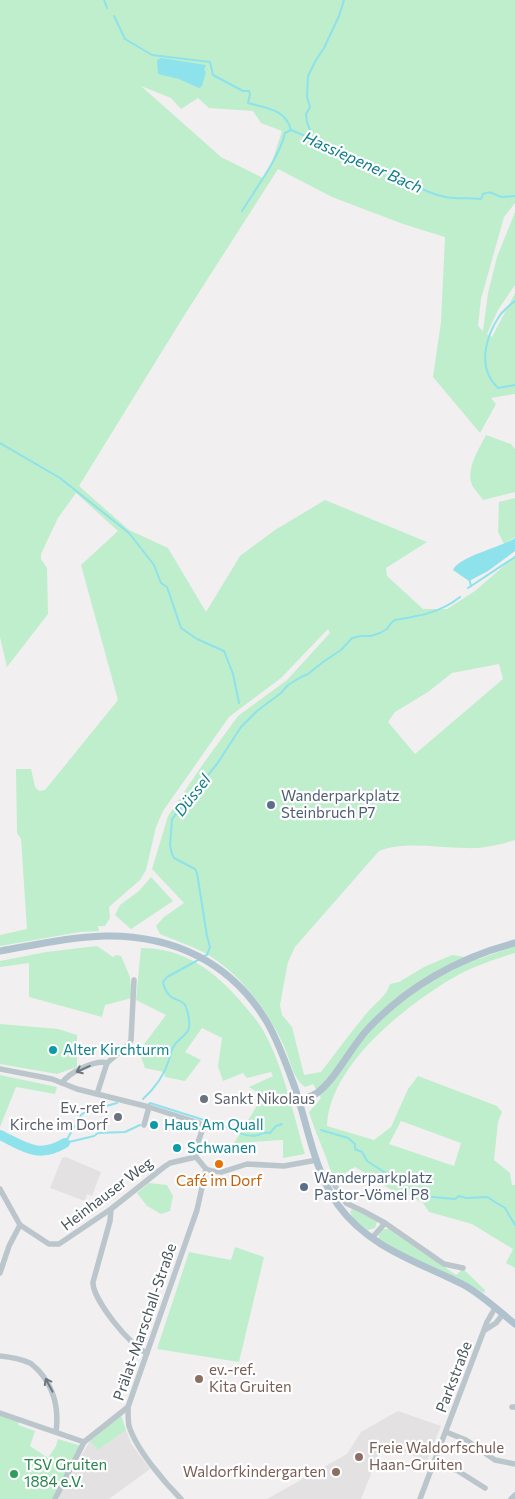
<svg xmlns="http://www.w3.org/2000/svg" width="515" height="1499" font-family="Commissioner,sans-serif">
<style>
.education{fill:#e3e1e2}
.green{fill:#bfeecc;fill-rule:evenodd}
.water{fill:#8de2eb}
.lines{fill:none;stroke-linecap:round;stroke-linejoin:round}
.stream{stroke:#8de2eb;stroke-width:2}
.river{stroke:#8de2eb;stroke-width:10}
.minor{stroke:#bbc6cc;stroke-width:5.5}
.major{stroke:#b0c2ce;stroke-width:7}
.oneway{stroke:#6a777e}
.service-dot{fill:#5c6f8a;stroke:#fff;stroke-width:2}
.culture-dot{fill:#0f9aa8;stroke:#fff;stroke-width:2}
.worship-dot{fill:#6b7280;stroke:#fff;stroke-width:2}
.food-dot{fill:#e8710a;stroke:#fff;stroke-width:2}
.education-dot{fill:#8d6e63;stroke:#fff;stroke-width:2}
.leisure-dot{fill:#2e9e5b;stroke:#fff;stroke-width:2}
.labels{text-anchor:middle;stroke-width:4.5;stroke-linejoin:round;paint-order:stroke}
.service-label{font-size:15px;fill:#4e5e75;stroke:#fff;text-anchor:start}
.culture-label{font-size:15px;fill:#0d838f;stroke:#fff;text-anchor:start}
.worship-label{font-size:15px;fill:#5b616d;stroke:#fff;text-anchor:start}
.food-label{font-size:15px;fill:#c56008;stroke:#fff}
.street-label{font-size:15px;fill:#48555d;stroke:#fff}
.education-label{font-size:15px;fill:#785e54;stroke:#fff;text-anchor:start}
.leisure-label{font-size:15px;fill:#27864d;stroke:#fff;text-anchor:start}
.water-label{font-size:16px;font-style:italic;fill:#0f7f8b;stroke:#fff}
</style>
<rect width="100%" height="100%" fill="#f2eff0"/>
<!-- education -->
<g class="education">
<polygon points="66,1157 101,1172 92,1196 87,1194 85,1201 50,1188 62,1158"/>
<polygon points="398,1411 441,1426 427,1461 383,1444 361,1499 267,1499 347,1454 361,1432"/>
<polygon points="126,1430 132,1445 150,1469 109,1499 61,1499 56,1497 90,1441 98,1450"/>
</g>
<!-- green -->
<g class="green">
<path d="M 0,0 L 515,0 L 515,203 L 504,217 L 481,299 L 478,326 L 483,331 L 488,293 L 497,257 L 515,212 L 515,285 L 498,310 L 487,334 L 492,337 L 515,293 L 515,394 L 491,398 L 496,404 L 480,433 L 433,377 L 441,322 L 445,237 L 403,224 L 332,197 L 278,169 L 182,319 L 79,486 L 129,530 L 168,548 L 206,612 L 240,556 L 275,530 L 325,500 L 427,542 L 386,568 L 387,576 L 423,609 L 447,609 L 475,591 L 515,556 L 515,840 C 498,845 482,849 465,848 C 437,848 406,841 379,851 L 295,947 L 288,962 L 280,1005 L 282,1015 L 292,1027 L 304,1075 L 321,1072 C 336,1053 350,1033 366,1014 C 375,1003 386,997 390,984 L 399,982 L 424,967 L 452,955 L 479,959 L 515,946 L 515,953 C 493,960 471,967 451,979 C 404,1007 329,1066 327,1126 L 374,1140 L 391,1127 L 408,1089 L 418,1076 L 497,1106 L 502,1112 L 498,1122 L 494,1160 L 510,1173 L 512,1185 L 515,1185 L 515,1268 L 506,1263 L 513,1249 L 472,1224 L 429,1212 L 423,1203 L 406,1193 L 395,1192 L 355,1167 L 336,1179 L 333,1179 C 327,1156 316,1135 309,1112 L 321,1098 L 313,1084 L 305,1087 C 292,1078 290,1058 283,1044 C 267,1009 237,970 203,952 C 189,945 174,940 160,934 L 156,926 L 164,917 L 184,903 L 152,869 L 168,816 L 203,764 L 238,716 L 287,680 L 330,633 L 328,629 L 281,678 L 229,717 L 163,811 L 156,827 L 146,870 L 140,880 L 109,907 L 110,918 L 105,926 L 98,926 L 99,931 L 80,932 L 0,946 L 0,935 L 27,929 L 21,839 L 17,833 L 16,769 L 31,769 L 35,787 L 39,791 L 45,790 L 118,700 L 81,565 L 118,531 L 76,493 L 58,518 L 41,554 L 41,559 L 47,568 L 48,614 L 7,667 L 0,637 ZM 141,86 L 171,98 L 181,109 L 198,98 L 209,108 L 253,111 L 261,123 L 282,131 L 272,162 L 263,178 L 221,157 ZM 499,664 L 503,679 L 415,754 L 388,722 L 395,712 L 428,692 L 452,673 ZM 401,1121 L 461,1143 L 454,1166 L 389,1144 Z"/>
<path d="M 486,435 L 511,444 L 515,449 L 515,492 L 483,500 C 480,495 476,491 473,487 C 464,471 479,449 486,435 Z"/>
<polygon points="515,498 515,537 504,544 498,532 499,502"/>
<polygon points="151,877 173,901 131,929 115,915 120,905 139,891"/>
<polygon points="97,946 113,957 116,955 121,956 130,977 132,998 105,1005 102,1017 29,997 29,963 0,967 0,961 46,952"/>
<path d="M 141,948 C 184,948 215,971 242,1003 C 249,1011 257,1020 263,1030 C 284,1068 293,1113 305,1154 L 283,1158 L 283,1140 L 234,1143 L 263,1096 L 249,1087 L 273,1076 L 271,1072 L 247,1078 L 243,1073 L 223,1081 L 218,1066 L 222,1038 L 202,1028 L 185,1052 L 201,1060 L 185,1081 L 165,1077 L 164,1072 L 145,1068 L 139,1051 L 166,1015 L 136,1000 Z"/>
<polygon points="0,1024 58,1029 77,1035 77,1067 57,1074 0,1064"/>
<polygon points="0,1075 57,1087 55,1094 16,1087 0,1127"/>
<polygon points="149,1183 167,1185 173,1196 170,1211 161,1214 147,1206 137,1193"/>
<polygon points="352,1209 360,1212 377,1222 375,1228 368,1230 354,1219 350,1212"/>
<path d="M 383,1229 L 390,1229 L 456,1275 L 463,1269 L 485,1290 L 484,1293 C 450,1273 413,1259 379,1240 L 379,1233 Z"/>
<polygon points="235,1247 264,1257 239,1362 157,1349 189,1252 231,1260"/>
<polygon points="0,1415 19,1421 18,1425 35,1431 30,1446 48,1458 56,1446 58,1439 81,1446 53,1499 0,1499"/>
<polygon points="121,1415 126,1430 98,1450 90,1441"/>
</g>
<!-- water -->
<g class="water">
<polygon points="161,58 206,65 204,70 206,72 202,86 199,88 179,79 158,74 157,60"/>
<path d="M 515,538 L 515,551 L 488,571 L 469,581 L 453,570 C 460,556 500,548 515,538 Z"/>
</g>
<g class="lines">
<!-- stream -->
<g class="stream">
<polyline points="104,0 107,8"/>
<path d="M 114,16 L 125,39 L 152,55 L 210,62 L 213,75 L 243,91 L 249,91 L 250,94 L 248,103 C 266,108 286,109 291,130 L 357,158 L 429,192 C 450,201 461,197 481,199 L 483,194 C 492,190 493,195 502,197 C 506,197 511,196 515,196"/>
<polyline points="307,136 310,130 307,122 306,114 310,107 307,97 308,76 316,60 324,48 339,16 344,0"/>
<path d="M 242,211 C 255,190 280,156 285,133 L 291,130"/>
<path d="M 515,301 C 510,305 504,310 500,315 C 486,336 476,367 498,388 L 515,385"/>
<polyline points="0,443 60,478 129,533 154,565 161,583 167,587 181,628 197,639 224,651 233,674 239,703"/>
<polyline points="469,578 471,586"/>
<polyline points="468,588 515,557"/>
<path d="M 204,956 L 207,955 L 210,947 L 207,936 L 197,873 L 195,869 L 174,858 L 172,854 L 170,845 L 172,819 L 217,764 L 241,727 L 257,711 L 281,693 L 288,685 L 301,677 L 308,674 L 323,662 L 341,650 L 352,638 L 361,636 L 371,636 L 380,633 L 387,629 L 391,623 L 395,620 C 419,616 440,613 460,597"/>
<path d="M 143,1099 C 155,1088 164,1076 169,1060 C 171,1054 171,1048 176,1043 C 180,1038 187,1035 189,1028 C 190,1023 188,1010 185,1005 C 181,997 168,1004 163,982 L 167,977 L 200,959"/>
<path d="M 149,1104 L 150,1103 L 226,1127 C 235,1132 247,1138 258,1135 C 263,1133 264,1132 270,1133 L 276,1126 L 282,1124"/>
<polyline points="321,1130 348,1138 355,1144 355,1149 362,1152 367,1161 401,1183"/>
<polyline points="65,1143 94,1136 98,1133 125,1132 140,1125"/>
<polyline points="65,1143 81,1115 85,1112 117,1103"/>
<polyline points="406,1187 422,1196 455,1199 459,1196 466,1198 487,1197 505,1208 515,1225"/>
</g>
<!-- river -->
<path class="river" d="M 0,1135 C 25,1147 38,1159 65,1143"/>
<!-- minor -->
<g class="minor">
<polyline points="107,1063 129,1044 131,1040 134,980"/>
<polyline points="0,1069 52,1079 77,1089 149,1107 199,1123 203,1128 196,1148 196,1157 206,1169 212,1171 222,1172 247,1164 284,1166 317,1160"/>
<path d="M 62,1083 C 68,1073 96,1059 107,1063"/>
<polyline points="97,1094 107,1063"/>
<polyline points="144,1125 149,1107"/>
<polyline points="332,1181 346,1203 350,1205 363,1211 385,1223 444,1264 463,1268"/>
<polyline points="0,1189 20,1225 49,1244 59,1244 111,1209 164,1167 170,1163 196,1157"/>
<path d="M 111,1209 L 110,1221 L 93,1282 C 92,1299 131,1347 147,1353"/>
<polyline points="372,1238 385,1223"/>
<polyline points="0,1273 9,1246 20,1225"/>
<polyline points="485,1330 496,1323 503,1314"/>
<path d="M 0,1356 C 10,1357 21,1359 30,1363 C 33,1365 36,1368 39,1371 C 54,1388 59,1410 56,1432"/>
<polyline points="512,1407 515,1407"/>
<polyline points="0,1413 84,1442"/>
<polyline points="446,1432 466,1440 495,1460 515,1464"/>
<polyline points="435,1461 458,1471 485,1488"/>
<polyline points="55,1499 84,1442 128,1407"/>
<path d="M 181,1499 C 164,1482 136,1449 129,1426 C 128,1420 128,1413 128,1407 L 197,1210 L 206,1169"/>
<polyline points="420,1499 487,1322 495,1308"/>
<polyline points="511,1499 515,1495"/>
</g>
<!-- major -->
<g class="major">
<path d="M 0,951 C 35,945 70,937 105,936 C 173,935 231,962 267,1022 C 279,1043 287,1066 295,1088 C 308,1127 314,1170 338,1205 C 369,1248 419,1262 464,1285 C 482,1295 499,1311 515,1324"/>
<path d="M 299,1100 C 305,1098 311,1097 317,1093 C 335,1080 350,1049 366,1031 C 405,988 459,957 515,943"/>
</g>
</g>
<!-- one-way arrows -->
<defs><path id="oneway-shaft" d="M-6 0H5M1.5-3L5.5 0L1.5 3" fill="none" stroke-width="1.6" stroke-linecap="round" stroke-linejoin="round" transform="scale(1.25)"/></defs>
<g class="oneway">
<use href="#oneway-shaft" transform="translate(83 1069) rotate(156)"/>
<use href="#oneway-shaft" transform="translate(49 1385) rotate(-118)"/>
</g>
<!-- markers -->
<g class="service-dot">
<circle cx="271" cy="805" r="5"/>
<circle cx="304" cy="1187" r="5"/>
</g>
<g class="culture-dot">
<circle cx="53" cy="1050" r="5"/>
<circle cx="154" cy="1125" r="5"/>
<circle cx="177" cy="1148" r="5"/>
</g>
<g class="worship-dot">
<circle cx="204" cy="1099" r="5"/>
<circle cx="118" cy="1117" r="5"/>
</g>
<circle class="food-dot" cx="219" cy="1164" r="5"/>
<g class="education-dot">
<circle cx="199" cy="1379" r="5"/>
<circle cx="359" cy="1457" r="5"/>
<circle cx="336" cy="1472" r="5"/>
</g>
<circle class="leisure-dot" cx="14" cy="1474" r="5"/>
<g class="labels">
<!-- service labels -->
<g class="service-label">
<text x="281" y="801">Wanderparkplatz<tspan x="281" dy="17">Steinbruch P7</tspan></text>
<text x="314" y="1183">Wanderparkplatz<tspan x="314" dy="17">Pastor-Vömel P8</tspan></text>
</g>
<!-- culture labels -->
<g class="culture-label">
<text x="63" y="1055">Alter Kirchturm</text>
<text x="164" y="1130">Haus Am Quall</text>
<text x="187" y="1153">Schwanen</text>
</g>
<!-- worship labels -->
<g class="worship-label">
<text x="214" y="1104">Sankt Nikolaus</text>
<text x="108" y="1113" text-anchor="end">Ev.-ref.<tspan x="108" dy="17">Kirche im Dorf</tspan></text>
</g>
<!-- food labels -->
<g class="food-label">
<text x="219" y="1186">Café im Dorf</text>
</g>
<!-- street labels -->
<g class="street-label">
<text transform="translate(107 1194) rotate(-37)" y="5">Heinhauser Weg</text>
<text transform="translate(145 1322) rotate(-71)" y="5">Prälat-Marschall-Straße</text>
<text transform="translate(454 1377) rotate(-69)" y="5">Parkstraße</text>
</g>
<!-- education labels -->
<g class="education-label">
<text x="209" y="1375">ev.-ref.<tspan x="209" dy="17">Kita Gruiten</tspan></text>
<text x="369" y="1453">Freie Waldorfschule<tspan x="369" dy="17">Haan-Gruiten</tspan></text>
<text x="326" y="1477" text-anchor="end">Waldorfkindergarten</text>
</g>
<!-- leisure labels -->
<g class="leisure-label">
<text x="24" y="1470">TSV Gruiten<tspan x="24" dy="17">1884 e.V.</tspan></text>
</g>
<!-- water labels -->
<g class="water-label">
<text transform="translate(363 162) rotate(24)" y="6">Hassiepener Bach</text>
<text transform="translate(192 795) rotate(-52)" y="6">Düssel</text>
</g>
</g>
</svg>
